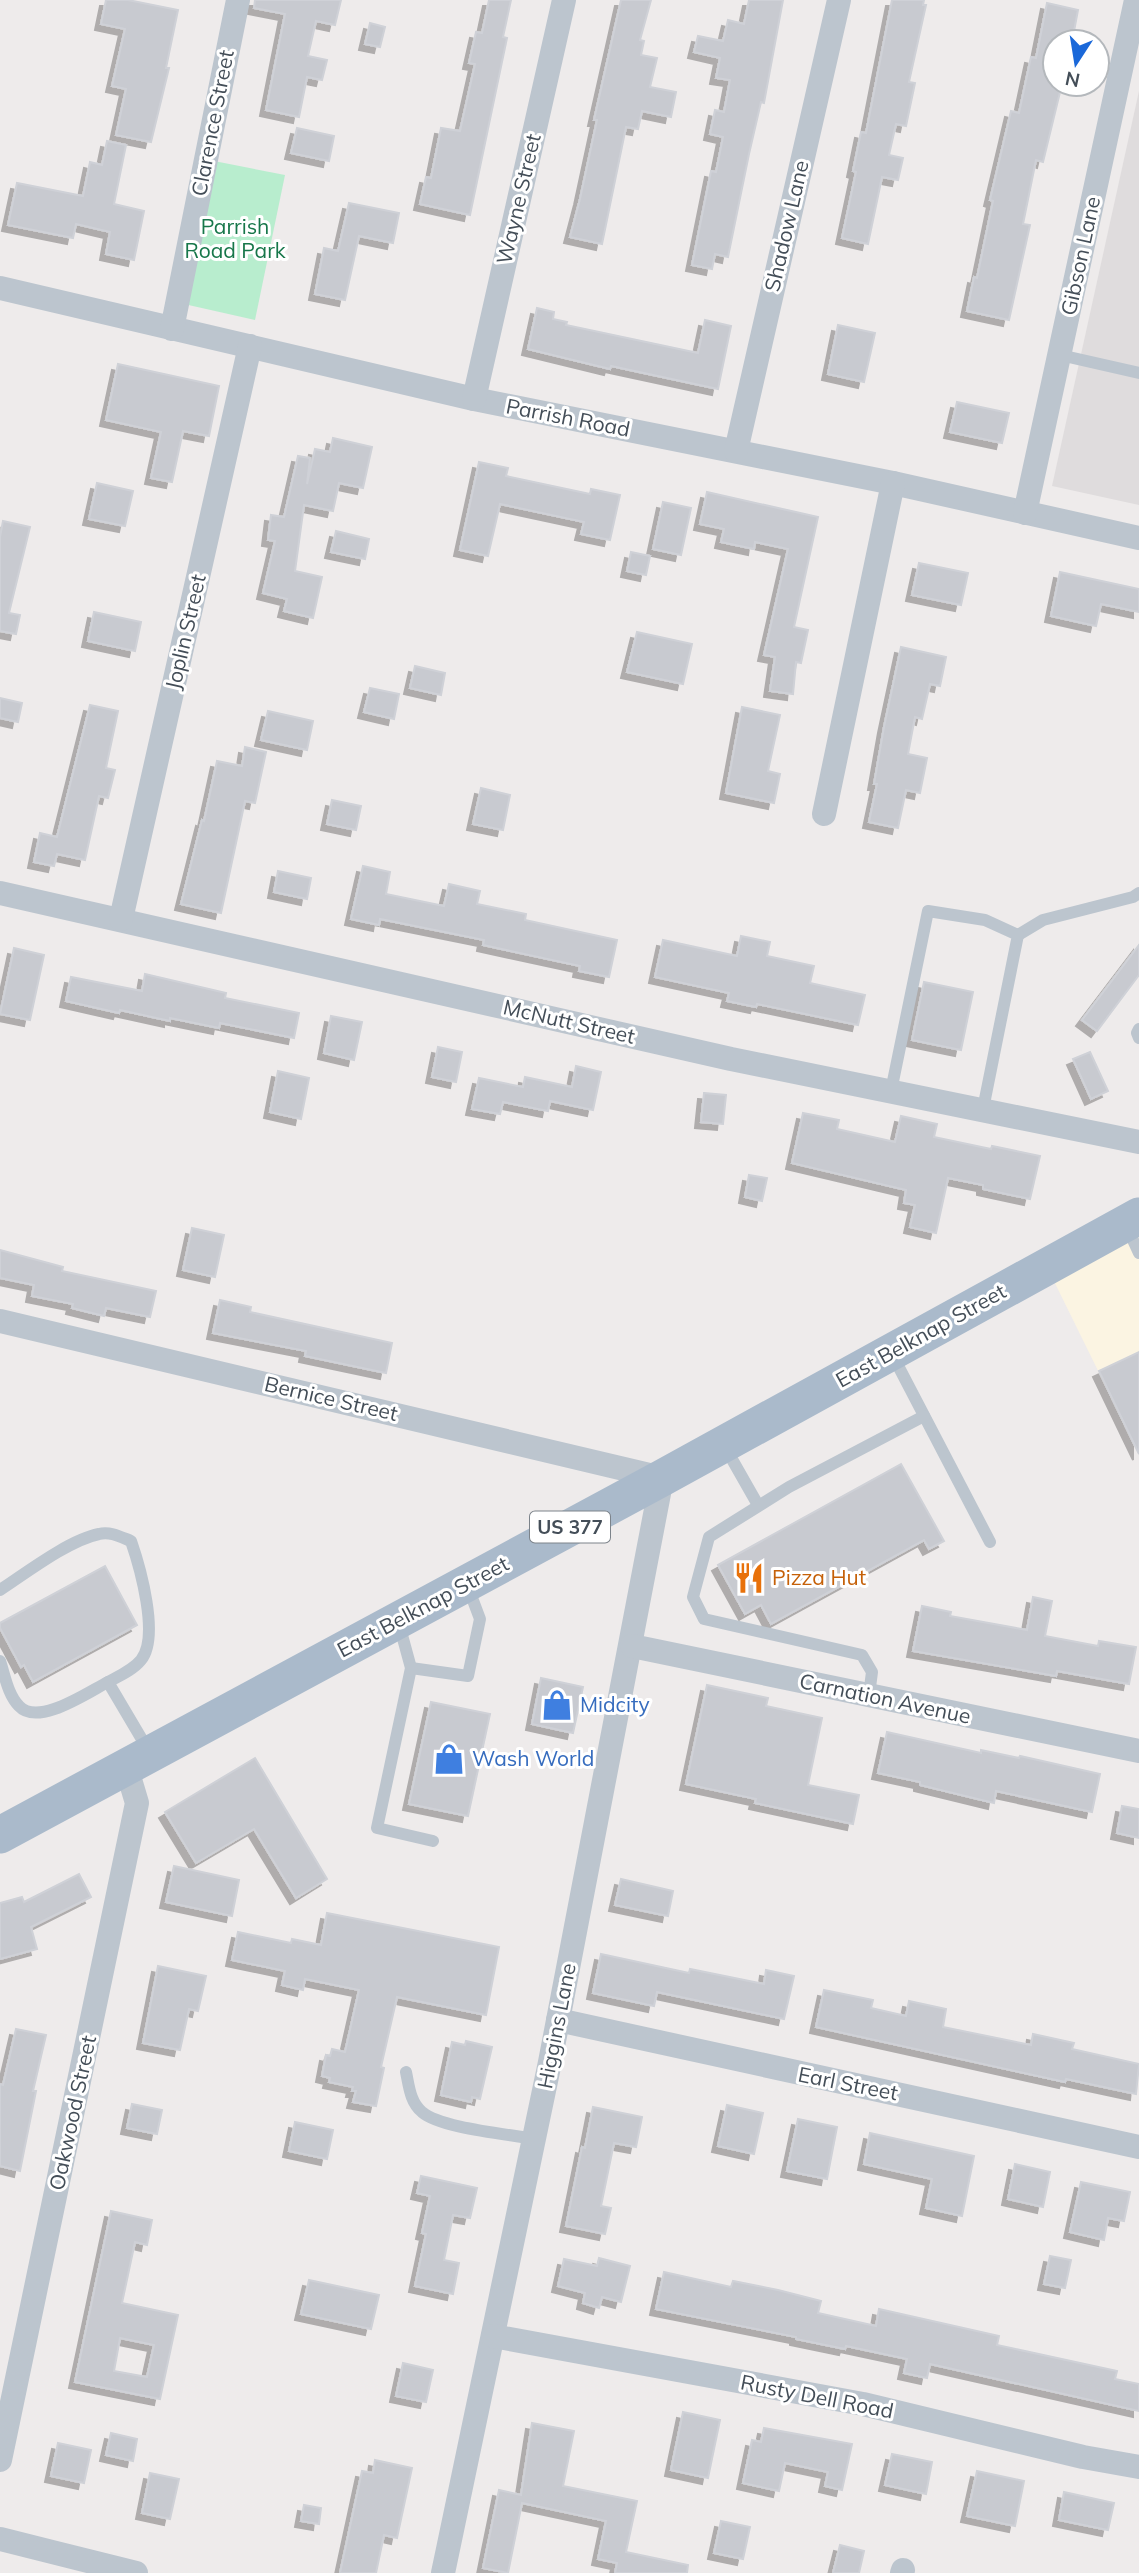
<svg xmlns="http://www.w3.org/2000/svg" width="1139" height="2573" font-family="Mulish,sans-serif">
<style>
.commercial{fill:#fbf4e2}
.education{fill:#dfdcdd}
.green{fill:#b8edce}
.building{fill:#c8cad0;stroke:#cfd1d7;stroke-width:2;fill-rule:evenodd;filter:url(#shadow)}
.lines{fill:none;stroke-linecap:round;stroke-linejoin:round}
.lane{stroke:#bcc5ce;stroke-width:12}
.street{stroke:#bcc5ce;stroke-width:24}
.primary{stroke:#aabacb;stroke-width:37}
.labels{text-anchor:middle;stroke-width:6;stroke-linejoin:round;paint-order:stroke}
.shield{fill:#fff;stroke:#7c838a;stroke-width:2}
.shield-label{font-size:19px;font-weight:bold;fill:#444e58}
.street-label{font-size:21px;fill:#444e58;stroke:#fff}
.park-label{font-size:21px;fill:#17774a;stroke:#fff}
.food-label{font-size:21px;fill:#c56008;stroke:#fff;text-anchor:start}
.shop-label{font-size:21px;fill:#366cbe;stroke:#fff;text-anchor:start}
</style>
<defs>
<filter id="shadow"><feDropShadow dx="-6" dy="6" stdDeviation="0" flood-color="#0004"/></filter>
</defs>
<rect width="100%" height="100%" fill="#eeebeb"/>
<!-- commercial -->
<polygon class="commercial" points="1139,1216 1139,1454 1047,1267"/>
<!-- education -->
<polygon class="education" points="1139,91 1139,505 1052,486"/>
<!-- green -->
<polygon class="green" points="214,161 285,175 255,320 184,304"/>
<!-- building -->
<g class="building">
<polygon points="106,0 128,0 178,10 166,68 169,68 151,142 116,135 126,89 112,86 125,29 101,24"/>
<polygon points="255,0 341,0 335,25 316,21 308,56 327,60 322,80 307,77 299,117 266,110 285,14 254,8"/>
<polygon points="489,0 511,0 503,37 507,38 470,215 420,204 426,177 431,178 441,128 460,131 475,64 469,63 476,32 482,33"/>
<polygon points="621,0 651,0 640,40 644,41 641,55 657,58 650,87 676,92 671,117 642,111 638,129 626,127 602,244 570,237 580,199 597,120 594,120"/>
<polygon points="749,0 783,0 764,103 761,102 749,154 728,257 715,254 712,269 692,265 711,171 716,172 723,137 710,134 715,110 724,112 730,80 716,78 720,58 694,52 698,36 723,41 728,20 744,24"/>
<polygon points="892,0 924,0 923,5 926,5 909,82 915,83 906,126 896,124 889,155 903,158 898,180 882,177 868,244 842,238 856,172 853,171 861,132 866,133"/>
<polygon points="1047,3 1078,10 1072,42 1055,42 1055,84 1062,84 1043,162 1036,160 1023,224 1030,225 1009,320 967,311 974,277 977,278 993,201 990,200 1011,111 1019,113 1031,57 1036,58"/>
<polygon points="370,23 385,27 380,47 365,44"/>
<polygon points="297,128 334,136 329,161 291,153"/>
<polygon points="107,141 126,145 114,204 144,211 134,260 106,254 110,232 76,224 73,238 8,225 17,183 83,196 90,162 102,165"/>
<polygon points="349,203 399,213 393,243 359,236 345,300 315,294 324,248 338,251"/>
<polygon points="537,308 554,312 553,319 567,322 566,325 698,353 705,320 731,326 718,389 611,366 610,369 528,349"/>
<polygon points="838,325 875,333 864,382 828,374"/>
<polygon points="118,364 219,386 209,436 183,431 172,482 151,478 161,432 106,420"/>
<polygon points="957,402 1009,413 1002,443 950,432"/>
<polygon points="333,438 372,447 363,488 339,483 333,511 304,505 295,571 322,577 313,618 284,611 287,599 263,593 275,541 268,540 271,515 284,517 298,456 310,458 307,484 315,449 330,452"/>
<polygon points="479,462 508,468 506,476 590,494 591,489 620,495 610,540 581,534 584,522 500,504 488,556 460,550"/>
<polygon points="97,483 133,491 125,526 89,519"/>
<polygon points="707,492 818,517 794,627 808,630 801,663 796,662 793,694 770,691 775,657 764,655 788,549 755,542 754,549 721,542 724,529 700,524"/>
<polygon points="663,502 691,508 681,555 653,549"/>
<polygon points="3,521 30,527 9,613 20,615 16,634 0,631 0,537"/>
<polygon points="336,531 369,539 365,559 331,552"/>
<polygon points="631,552 650,556 646,575 627,571"/>
<polygon points="919,563 968,573 961,605 912,595"/>
<polygon points="1060,572 1139,589 1139,612 1101,604 1096,626 1051,616"/>
<polygon points="94,612 141,622 135,651 88,641"/>
<polygon points="637,632 692,644 683,684 627,672"/>
<polygon points="901,647 946,657 940,686 930,684 922,719 915,717 908,754 927,758 920,793 906,790 898,828 869,822 877,784 874,784 884,727"/>
<polygon points="415,666 445,673 441,695 410,688"/>
<polygon points="370,688 399,694 394,719 364,712"/>
<polygon points="0,698 22,703 18,722 0,718"/>
<polygon points="90,705 118,711 106,768 115,770 108,798 99,796 85,860 57,854 54,866 34,862 40,833 57,837"/>
<polygon points="742,707 780,715 768,771 780,774 774,803 726,793"/>
<polygon points="268,711 313,721 307,750 261,740"/>
<polygon points="245,747 266,752 255,803 245,801 221,913 181,904 202,820 204,821 217,761 242,766"/>
<polygon points="481,788 510,795 503,830 473,824"/>
<polygon points="332,800 361,806 356,830 327,824"/>
<polygon points="363,866 390,872 386,894 444,906 449,884 480,891 477,904 526,914 525,920 617,940 609,977 579,971 580,966 483,945 484,940 380,919 379,925 351,919"/>
<polygon points="278,871 311,878 307,899 274,892"/>
<polygon points="741,936 770,942 767,956 814,966 810,983 865,995 858,1025 757,1004 756,1007 727,1001 729,993 655,977 663,940 737,956"/>
<polygon points="1139,945 1139,975 1097,1031 1082,1020"/>
<polygon points="14,948 44,955 30,1020 0,1014"/>
<polygon points="145,974 226,993 225,998 299,1013 294,1038 220,1023 219,1028 170,1018 170,1021 120,1010 119,1013 66,1001 71,977 142,991"/>
<polygon points="924,982 973,992 961,1050 912,1040"/>
<polygon points="331,1016 362,1022 354,1060 324,1053"/>
<polygon points="438,1047 462,1052 456,1082 432,1077"/>
<polygon points="1090,1052 1108,1091 1091,1099 1073,1059"/>
<polygon points="576,1066 601,1072 593,1110 550,1101 548,1111 503,1102 500,1114 472,1109 479,1078 523,1087 525,1077 572,1087"/>
<polygon points="278,1071 309,1078 301,1119 270,1112"/>
<polygon points="704,1093 726,1095 723,1124 701,1122"/>
<polygon points="803,1113 839,1120 837,1129 895,1142 901,1116 937,1124 934,1137 991,1149 992,1146 1040,1156 1030,1199 983,1189 983,1185 948,1178 936,1233 910,1227 915,1205 904,1203 906,1190 792,1163"/>
<polygon points="749,1175 767,1178 762,1201 745,1197"/>
<polygon points="192,1228 224,1235 215,1277 183,1270"/>
<polygon points="0,1250 63,1267 62,1271 156,1291 150,1317 106,1308 104,1316 72,1308 73,1304 32,1296 34,1285 0,1278"/>
<polygon points="220,1300 251,1307 250,1312 392,1343 386,1373 305,1356 306,1351 213,1333"/>
<polygon points="1139,1352 1139,1454 1099,1371"/>
<polygon points="901,1464 944,1541 929,1549 924,1540 771,1624 761,1605 745,1614 718,1565"/>
<polygon points="105,1566 137,1625 33,1682 24,1665 21,1667 0,1628 0,1623"/>
<polygon points="1033,1597 1052,1601 1045,1636 1098,1646 1099,1641 1136,1647 1129,1684 1057,1671 1056,1676 913,1651 922,1606 951,1612 950,1616 1027,1630"/>
<polygon points="541,1678 583,1687 573,1733 532,1724"/>
<polygon points="707,1685 768,1698 766,1706 822,1718 808,1785 859,1795 853,1824 755,1803 756,1799 686,1784"/>
<polygon points="431,1702 490,1714 468,1816 409,1804"/>
<polygon points="887,1732 981,1753 981,1750 1019,1758 1020,1756 1100,1774 1092,1812 996,1791 994,1803 920,1785 920,1782 878,1773"/>
<polygon points="255,1758 327,1879 296,1898 254,1829 196,1863 165,1812"/>
<polygon points="1122,1806 1139,1809 1139,1838 1117,1833"/>
<polygon points="174,1866 239,1880 232,1916 166,1902"/>
<polygon points="79,1874 91,1897 31,1927 37,1949 0,1959 0,1903 22,1897 24,1902"/>
<polygon points="621,1879 673,1891 668,1916 615,1905"/>
<polygon points="327,1913 499,1947 486,2015 397,1997 381,2067 384,2068 376,2106 353,2102 356,2091 352,2091 353,2087 329,2082 330,2078 322,2076 326,2055 330,2056 332,2049 345,2052 359,1990 305,1979 303,1990 282,1985 285,1971 232,1960 238,1932 291,1943 292,1939 321,1945"/>
<polygon points="601,1954 689,1973 690,1969 764,1984 766,1970 794,1976 784,2019 657,1992 654,2006 593,1993"/>
<polygon points="158,1966 206,1976 198,2011 189,2009 180,2050 143,2043"/>
<polygon points="824,1990 873,2000 871,2008 906,2016 909,2001 946,2009 943,2027 1031,2045 1033,2034 1074,2043 1072,2049 1139,2064 1136,2094 1066,2079 1065,2082 816,2027"/>
<polygon points="16,2029 46,2035 33,2091 36,2091 20,2171 0,2166 0,2084 3,2085"/>
<polygon points="466,2041 492,2047 480,2099 472,2097 471,2102 441,2095 452,2042 465,2045"/>
<polygon points="132,2104 162,2110 157,2134 127,2128"/>
<polygon points="727,2105 763,2113 754,2154 718,2146"/>
<polygon points="593,2107 642,2117 636,2147 614,2143 601,2206 611,2208 605,2234 566,2226 582,2147 585,2148"/>
<polygon points="798,2119 837,2127 827,2179 787,2171"/>
<polygon points="295,2122 333,2130 327,2159 289,2151"/>
<polygon points="870,2133 974,2156 962,2216 926,2208 932,2179 864,2164"/>
<polygon points="1015,2164 1050,2172 1043,2207 1008,2199"/>
<polygon points="421,2176 477,2188 470,2218 453,2215 444,2260 459,2263 453,2294 415,2286 426,2234 422,2233 430,2196 417,2193"/>
<polygon points="1081,2182 1130,2192 1124,2221 1108,2218 1104,2240 1070,2232"/>
<path d="M 111,2211 L 152,2220 L 147,2245 L 135,2242 L 122,2303 L 178,2315 L 160,2399 L 75,2382 ZM 120,2338 L 154,2345 L 147,2377 L 114,2371 Z"/>
<polygon points="1050,2256 1071,2260 1065,2288 1044,2284"/>
<polygon points="599,2258 630,2266 621,2302 602,2297 599,2308 583,2303 585,2293 558,2286 564,2259 597,2266"/>
<polygon points="664,2272 731,2287 733,2281 778,2290 821,2301 818,2313 876,2326 879,2309 999,2336 997,2345 1117,2371 1115,2379 1139,2384 1139,2411 930,2364 927,2378 904,2373 907,2359 846,2346 845,2349 796,2339 796,2337 656,2309"/>
<polygon points="309,2280 379,2295 371,2329 301,2314"/>
<polygon points="403,2363 433,2370 426,2402 396,2396"/>
<polygon points="683,2412 720,2420 708,2478 671,2470"/>
<polygon points="532,2423 574,2431 563,2486 637,2501 626,2552 688,2565 687,2573 615,2573 617,2563 598,2559 606,2521 522,2503 508,2573 483,2568 499,2490 521,2495"/>
<polygon points="764,2428 852,2444 842,2490 825,2486 828,2472 785,2463 779,2491 743,2483 752,2440 761,2442"/>
<polygon points="111,2433 137,2439 133,2461 106,2455"/>
<polygon points="58,2443 91,2450 84,2483 51,2476"/>
<polygon points="892,2454 932,2462 926,2494 885,2485"/>
<polygon points="375,2460 412,2468 397,2538 384,2535 376,2573 340,2573 362,2471 373,2473"/>
<polygon points="977,2471 1024,2481 1015,2526 967,2516"/>
<polygon points="150,2473 179,2479 170,2519 142,2513"/>
<polygon points="1064,2492 1114,2503 1108,2530 1059,2520"/>
<polygon points="304,2505 321,2508 319,2524 301,2521"/>
<polygon points="721,2521 750,2527 743,2559 714,2553"/>
<polygon points="840,2545 864,2551 859,2573 833,2573"/>
</g>
<g class="lines">
<!-- lane -->
<g class="lane">
<polyline points="1060,355 1139,373"/>
<polyline points="1018,935 1043,920 1133,897 1139,893"/>
<polyline points="1139,1029 1137,1033 1139,1038"/>
<polyline points="891,1091 928,911 985,920 1018,935 983,1109"/>
<polyline points="1127,1227 1139,1253"/>
<polyline points="893,1356 990,1542"/>
<polyline points="725,1447 758,1505"/>
<path d="M 0,1590 C 26,1573 69,1540 99,1534 C 110,1531 121,1537 131,1541 C 140,1567 160,1637 141,1660 C 133,1670 119,1676 108,1682 L 150,1753"/>
<polyline points="399,1624 411,1668 377,1828 433,1841"/>
<path d="M 0,1661 C 5,1676 8,1695 19,1706 C 38,1727 88,1692 108,1682"/>
<polyline points="411,1668 468,1676 480,1619 468,1587"/>
<polyline points="869,1695 872,1672 862,1655 704,1619 693,1597 709,1537 789,1487 924,1416"/>
<path d="M 406,2072 C 409,2086 410,2102 422,2112 C 440,2128 508,2134 534,2139"/>
</g>
<!-- street -->
<g class="street">
<polyline points="0,288 474,399 893,483 1139,538"/>
<polyline points="172,329 238,0"/>
<polyline points="474,399 564,0"/>
<polyline points="736,451 839,0"/>
<polyline points="1025,513 1136,0"/>
<polyline points="824,814 893,483"/>
<polyline points="0,893 731,1059 1139,1142"/>
<polyline points="121,919 250,346"/>
<polyline points="0,1321 662,1478 550,2062 443,2573"/>
<polyline points="632,1646 1139,1751"/>
<polyline points="558,2020 1139,2147"/>
<polyline points="493,2336 863,2404 1083,2457 1139,2467"/>
<polyline points="0,2460 137,1803 126,1766"/>
<polyline points="0,2539 136,2573"/>
<polyline points="902,2573 903,2570"/>
</g>
<!-- primary -->
<polyline class="primary" points="0,1835 662,1478 1139,1216"/>
</g>
<!-- icons -->
<defs>
<symbol id="restaurant-bare" viewBox="-9 -9 18 18"><path d="M-5-6h1v4h1v-4h1v4h1v-4h1v5L-1.5 .5V6h-2V.5L-5-1ZM5-6V6H3V1.5H1.5Q1.5-4 5-6Z" fill="#e8710a" stroke="#fff" stroke-width="2.5" paint-order="stroke"/></symbol>
<symbol id="shop-bare" viewBox="-9 -9 18 18"><path d="M-5-2.5h2.3a2.7 3.5 0 0 1 5.4 0H5L5.5 6h-11ZM-1.5-2.5h3a1.5 2.3 0 0 0-3 0Z" fill="#3f7fe0" stroke="#fff" stroke-width="2.5" paint-order="stroke"/></symbol>
</defs>
<g fill-rule="evenodd">
<use href="#restaurant-bare" x="727" y="1556" width="44" height="44"/>
<use href="#shop-bare" x="535" y="1683" width="44" height="44"/>
<use href="#shop-bare" x="427" y="1737" width="44" height="44"/>
</g>
<g class="labels">
<!-- shield labels -->
<rect class="shield" x="530" y="1511.5" width="80" height="31" rx="5"/>
<g class="shield-label">
<text x="570" y="1534">US 377</text>
</g>
<!-- street labels -->
<g class="street-label">
<text transform="translate(213 123) rotate(-79)" y="7">Clarence Street</text>
<text transform="translate(519 199) rotate(-77)" y="7">Wayne Street</text>
<text transform="translate(787 226) rotate(-77)" y="7">Shadow Lane</text>
<text transform="translate(1081 256) rotate(-78)" y="7">Gibson Lane</text>
<text transform="translate(568 418) rotate(11)" y="7">Parrish Road</text>
<text transform="translate(186 632) rotate(-77)" y="7">Joplin Street</text>
<text transform="translate(569 1022) rotate(13)" y="7">McNutt Street</text>
<text transform="translate(921 1336) rotate(-29)" y="7">East Belknap Street</text>
<text transform="translate(331 1399) rotate(13)" y="7">Bernice Street</text>
<text transform="translate(423 1607) rotate(-28)" y="7">East Belknap Street</text>
<text transform="translate(885 1699) rotate(12)" y="7">Carnation Avenue</text>
<text transform="translate(557 2026) rotate(-79)" y="7">Higgins Lane</text>
<text transform="translate(848 2084) rotate(11)" y="7">Earl Street</text>
<text transform="translate(73 2113) rotate(-78)" y="7">Oakwood Street</text>
<text transform="translate(817 2397) rotate(11)" y="7">Rusty Dell Road</text>
</g>
<!-- park labels -->
<g class="park-label">
<text x="235" y="234">Parrish<tspan x="235" dy="24">Road Park</tspan></text>
</g>
<!-- food labels -->
<g class="food-label">
<text x="772" y="1585">Pizza Hut</text>
</g>
<!-- shop labels -->
<g class="shop-label">
<text x="580" y="1712">Midcity</text>
<text x="472" y="1766">Wash World</text>
</g>
</g>
<!-- north arrow -->
<g transform="translate(1076 63) rotate(192)"><circle r="33" fill="#ffffff" stroke="#b4b8bc" stroke-width="2"/>
<path d="M0-5L12 26L0 18L-12 26Z" fill="#1a68d9"/>
<text y="-10" font-size="19" font-weight="bold" text-anchor="middle" fill="#444e58">N</text>
</g>
</svg>
